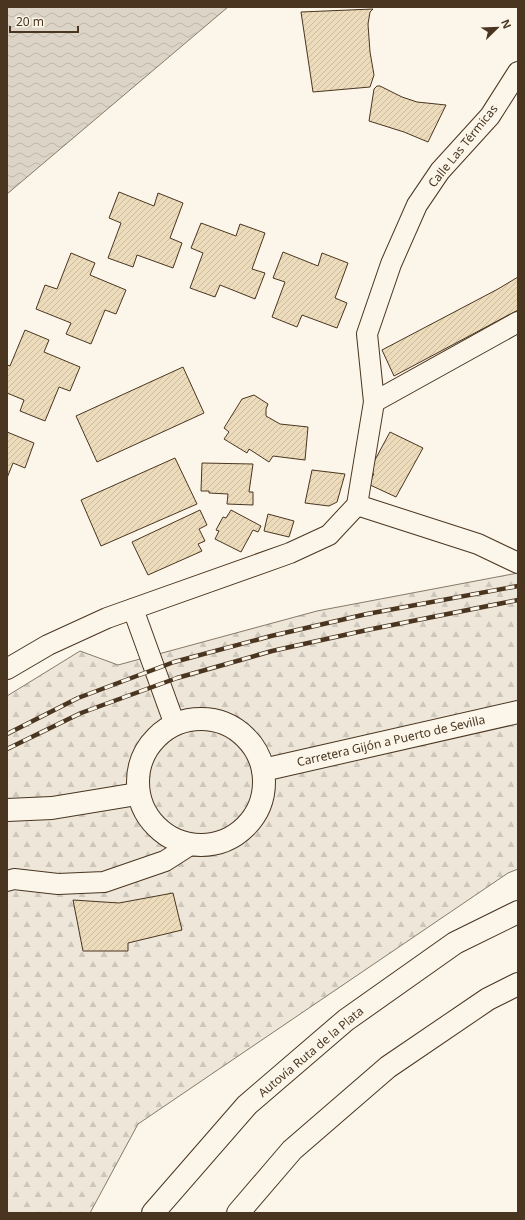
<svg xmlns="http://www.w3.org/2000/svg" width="525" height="1220" font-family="'Noto Sans',sans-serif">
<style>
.forest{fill:url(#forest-firs);stroke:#887966}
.water{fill:url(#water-waves);stroke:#887966}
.building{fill:url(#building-hatch);stroke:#4a3520}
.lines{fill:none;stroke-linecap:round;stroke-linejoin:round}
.minor-casing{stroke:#4a3520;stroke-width:22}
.trunk-casing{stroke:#4a3520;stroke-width:24}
.motorway-casing{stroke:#4a3520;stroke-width:24}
.minor{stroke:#fbf6e9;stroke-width:20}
.trunk{stroke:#fbf6e9;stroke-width:22}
.motorway{stroke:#fbf6e9;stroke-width:22}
.rail-casing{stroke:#4a3520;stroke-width:4.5}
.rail{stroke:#fbf6e9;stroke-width:3;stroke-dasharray:9;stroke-linecap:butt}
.labels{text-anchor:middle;stroke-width:3;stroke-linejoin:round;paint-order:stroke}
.street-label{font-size:12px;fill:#4a3520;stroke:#fbf6e9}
</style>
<defs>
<pattern id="forest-firs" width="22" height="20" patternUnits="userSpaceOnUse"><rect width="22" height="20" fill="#ede6d9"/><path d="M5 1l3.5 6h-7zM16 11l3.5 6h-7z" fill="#cdc6ba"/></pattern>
<pattern id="water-waves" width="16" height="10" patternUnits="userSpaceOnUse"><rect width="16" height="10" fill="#dcd4c6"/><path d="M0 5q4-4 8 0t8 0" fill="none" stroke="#beb7aa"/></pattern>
<pattern id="building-hatch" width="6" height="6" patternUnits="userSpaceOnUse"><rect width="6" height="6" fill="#ecdcbc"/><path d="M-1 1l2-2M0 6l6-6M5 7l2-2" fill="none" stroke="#ccbda1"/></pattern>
</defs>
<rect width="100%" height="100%" fill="#fbf6e9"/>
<!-- forest -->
<polygon class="forest" points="518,573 518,869 508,873 138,1124 90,1213 7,1213 7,696 80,651 118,665 317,611"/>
<!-- water -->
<polygon class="water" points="7,7 228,7 7,194"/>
<!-- building -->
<g class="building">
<polygon points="373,9 370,12 368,24 370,52 374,75 370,87 313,92 301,12"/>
<polygon points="377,86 380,86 402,97 417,102 446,105 428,142 404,132 369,121 374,89"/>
<polygon points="119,192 154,206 158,193 183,203 170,238 182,243 173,268 137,255 133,267 108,258 121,223 109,218"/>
<polygon points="201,223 236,236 240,224 265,233 252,269 265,273 255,299 220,285 215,297 190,288 203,253 191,248"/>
<polygon points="283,252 318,266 322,253 348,263 335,298 347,303 337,328 302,315 297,327 272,317 285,282 273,278"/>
<polygon points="71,253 95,263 90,275 126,290 116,314 105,310 91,344 66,334 71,323 36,309 45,285 57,289"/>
<polygon points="518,277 518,310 394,376 382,350 498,289"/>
<polygon points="25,330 49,340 44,352 80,367 70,391 59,387 45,421 20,411 24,400 7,393 7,365 10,366"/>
<polygon points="183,367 204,413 97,462 76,416"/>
<polygon points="254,395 268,404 266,409 266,416 280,424 308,427 305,460 273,456 269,462 249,449 247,453 224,439 229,432 224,428 242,399"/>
<polygon points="7,432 34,443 25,468 13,463 7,478"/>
<polygon points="390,432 423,448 396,497 368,484 374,474 369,471"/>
<polygon points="175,458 197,504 101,546 81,500"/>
<polygon points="202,463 253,464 249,492 253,492 253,505 227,504 228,494 209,493 209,491 201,491"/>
<polygon points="312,470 345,474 337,502 329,506 305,503"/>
<polygon points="200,510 207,525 199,529 205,541 198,544 202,551 148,575 132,542"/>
<polygon points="231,510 261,526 258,532 253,530 241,552 215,539 219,531 216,530 223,517 226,518"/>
<polygon points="268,514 294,521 289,537 264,531"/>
<polygon points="173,893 182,930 128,943 128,951 83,951 73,900 119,903"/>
</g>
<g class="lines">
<defs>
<g id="minor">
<polyline points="374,402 518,322"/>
<polyline points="357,505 478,544 518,563"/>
<polyline points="133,609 175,725"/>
<polyline points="7,669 48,645 107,618 290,553 329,535 357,505 374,402 367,334 391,264 417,205 440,171 490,116 518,72"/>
<polyline points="7,881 14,879 58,884 104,882 165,861 190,845"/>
</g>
<g id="trunk">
<circle cx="201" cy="782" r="63"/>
<polyline points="263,770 518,712"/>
<polyline points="7,810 52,808 137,794"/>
</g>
<g id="motorway">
<polyline points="153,1213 247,1105 346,1020 455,943 518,912"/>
<polyline points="238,1213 292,1150 388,1067 488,999 518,984"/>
</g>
</defs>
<!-- minor casing -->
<use href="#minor" class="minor-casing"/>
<!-- trunk casing -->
<use href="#trunk" class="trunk-casing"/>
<!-- motorway casing -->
<use href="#motorway" class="motorway-casing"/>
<!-- minor -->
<use href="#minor" class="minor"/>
<!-- trunk -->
<use href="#trunk" class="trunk"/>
<!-- motorway -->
<use href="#motorway" class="motorway"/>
<defs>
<g id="rail">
<polyline points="7,734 78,698 174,662 271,636 367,614 518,586"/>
<polyline points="7,749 81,713 177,678 272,651 367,630 518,600"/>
</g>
</defs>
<!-- rail casing -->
<use href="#rail" class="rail-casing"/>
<!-- rail -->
<use href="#rail" class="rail"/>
</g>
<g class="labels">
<!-- street labels -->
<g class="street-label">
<text transform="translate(463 146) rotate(-51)" y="4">Calle Las Térmicas</text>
<text transform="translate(391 741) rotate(-13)" y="4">Carretera Gijón a Puerto de Sevilla</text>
<text transform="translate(311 1052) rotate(-40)" y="4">Autovía Ruta de la Plata</text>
</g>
</g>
<!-- border -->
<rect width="525" height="1220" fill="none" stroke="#4a3520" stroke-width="16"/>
<!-- north arrow -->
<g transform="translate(497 28) rotate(67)" stroke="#fbf6e9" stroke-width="3" paint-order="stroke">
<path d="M0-3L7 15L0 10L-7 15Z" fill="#4a3520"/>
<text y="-6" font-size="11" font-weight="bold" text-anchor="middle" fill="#4a3520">N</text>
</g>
<!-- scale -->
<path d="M10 26v6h68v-6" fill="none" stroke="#4a3520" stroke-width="2"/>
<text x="16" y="26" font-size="12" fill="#4a3520" stroke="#fbf6e9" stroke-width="3" paint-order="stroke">20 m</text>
</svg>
